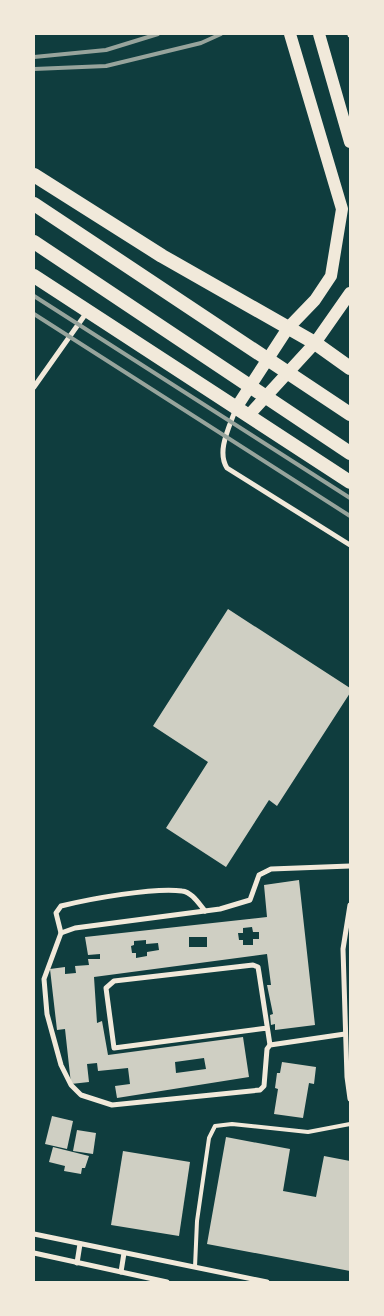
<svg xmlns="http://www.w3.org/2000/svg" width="384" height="1316" font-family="Spectral,serif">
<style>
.building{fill:#cfcfc3;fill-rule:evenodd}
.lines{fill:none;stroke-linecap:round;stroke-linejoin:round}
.service{stroke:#f1e9da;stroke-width:4}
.minor{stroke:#f1e9da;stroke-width:5}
.primary{stroke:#f1e9da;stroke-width:12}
.trunk{stroke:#f1e9da;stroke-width:14}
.rail{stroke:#97a49c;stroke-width:4}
</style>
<rect width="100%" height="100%" fill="#0f3d3e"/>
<!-- building -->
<g class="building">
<polygon points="228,609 350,688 350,693 277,806 269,800 226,867 166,828 208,762 153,726"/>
<path d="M 299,880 L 315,1025 L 275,1030 L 275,1024 L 271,1025 L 270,1015 L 273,1014 L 267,985 L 271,985 L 267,954 L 94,977 L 97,1023 L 102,1021 L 108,1055 L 243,1037 L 249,1077 L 117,1098 L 115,1086 L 130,1084 L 128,1068 L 98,1071 L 97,1063 L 87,1064 L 89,1082 L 71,1084 L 65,1029 L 57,1030 L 50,969 L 65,967 L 65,974 L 76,973 L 75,966 L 89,965 L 88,959 L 100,959 L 100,954 L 88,955 L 85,937 L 267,917 L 264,885 ZM 252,927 L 253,932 L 259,932 L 259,939 L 253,939 L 253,945 L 243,945 L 243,940 L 239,940 L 238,933 L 243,933 L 243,928 ZM 189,937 L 207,937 L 207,947 L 189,947 ZM 146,940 L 146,944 L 158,943 L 159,950 L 147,952 L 147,956 L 136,958 L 136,953 L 132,953 L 131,946 L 134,945 L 134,941 ZM 204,1058 L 206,1069 L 176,1073 L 175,1062 Z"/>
<polygon points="282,1062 316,1067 314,1084 309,1083 303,1118 274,1114 278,1089 275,1088 277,1073 280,1073"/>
<polygon points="52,1116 73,1121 67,1149 45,1144"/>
<polygon points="77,1130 96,1133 93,1154 73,1151"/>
<polygon points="226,1137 290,1149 283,1191 316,1197 324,1156 350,1161 350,1271 207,1244"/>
<polygon points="53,1147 89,1156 85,1168 82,1168 81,1174 64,1171 65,1166 49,1162"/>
<polygon points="123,1151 190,1162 179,1236 111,1225"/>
</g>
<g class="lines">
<!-- service -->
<polyline class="service" points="195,1267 197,1221 209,1138 215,1126 232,1124 308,1132 350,1124"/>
<!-- minor -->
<g class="minor">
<polyline points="350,34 350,35"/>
<polyline points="34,387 87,312"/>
<path d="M 236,408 C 230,426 216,451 227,468 L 350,545"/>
<polyline points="350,905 343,949 347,1077 350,1099"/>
<path d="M 61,933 L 56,913 L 61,906 C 89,899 155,887 182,891 C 192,892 199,904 205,911"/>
<polyline points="267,1028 114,1048 106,988 114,981 253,965 258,967 259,973 270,1045"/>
<polyline points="345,1034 270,1045 267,1049 264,1086 260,1090 112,1105 81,1095 71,1085 61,1065 47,1014 44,979 61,933 75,928 220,909 250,900 259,875 271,869 350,866"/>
<polyline points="34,1234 267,1282"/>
<polyline points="34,1253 167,1282"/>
<polyline points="77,1263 80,1244"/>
<polyline points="121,1272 124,1253"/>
</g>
<!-- primary -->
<g class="primary">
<polyline points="319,34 350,142"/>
<polyline points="236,408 288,328 315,300 331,276 342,209 290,34"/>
<polyline points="248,416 315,343 350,293"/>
</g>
<!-- trunk -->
<g class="trunk">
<polyline points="34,175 162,256 315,343 350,368"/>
<polyline points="34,204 350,414"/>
<polyline points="34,242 350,453"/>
<polyline points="34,276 350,482"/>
</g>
<!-- rail -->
<g class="rail">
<polyline points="34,57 106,50 158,34"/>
<polyline points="34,69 106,66 201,43 221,34"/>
<polyline points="34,296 350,498"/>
<polyline points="34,314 350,516"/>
</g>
</g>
<!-- border -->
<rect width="384" height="1316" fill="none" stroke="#f1e9da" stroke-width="70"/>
</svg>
